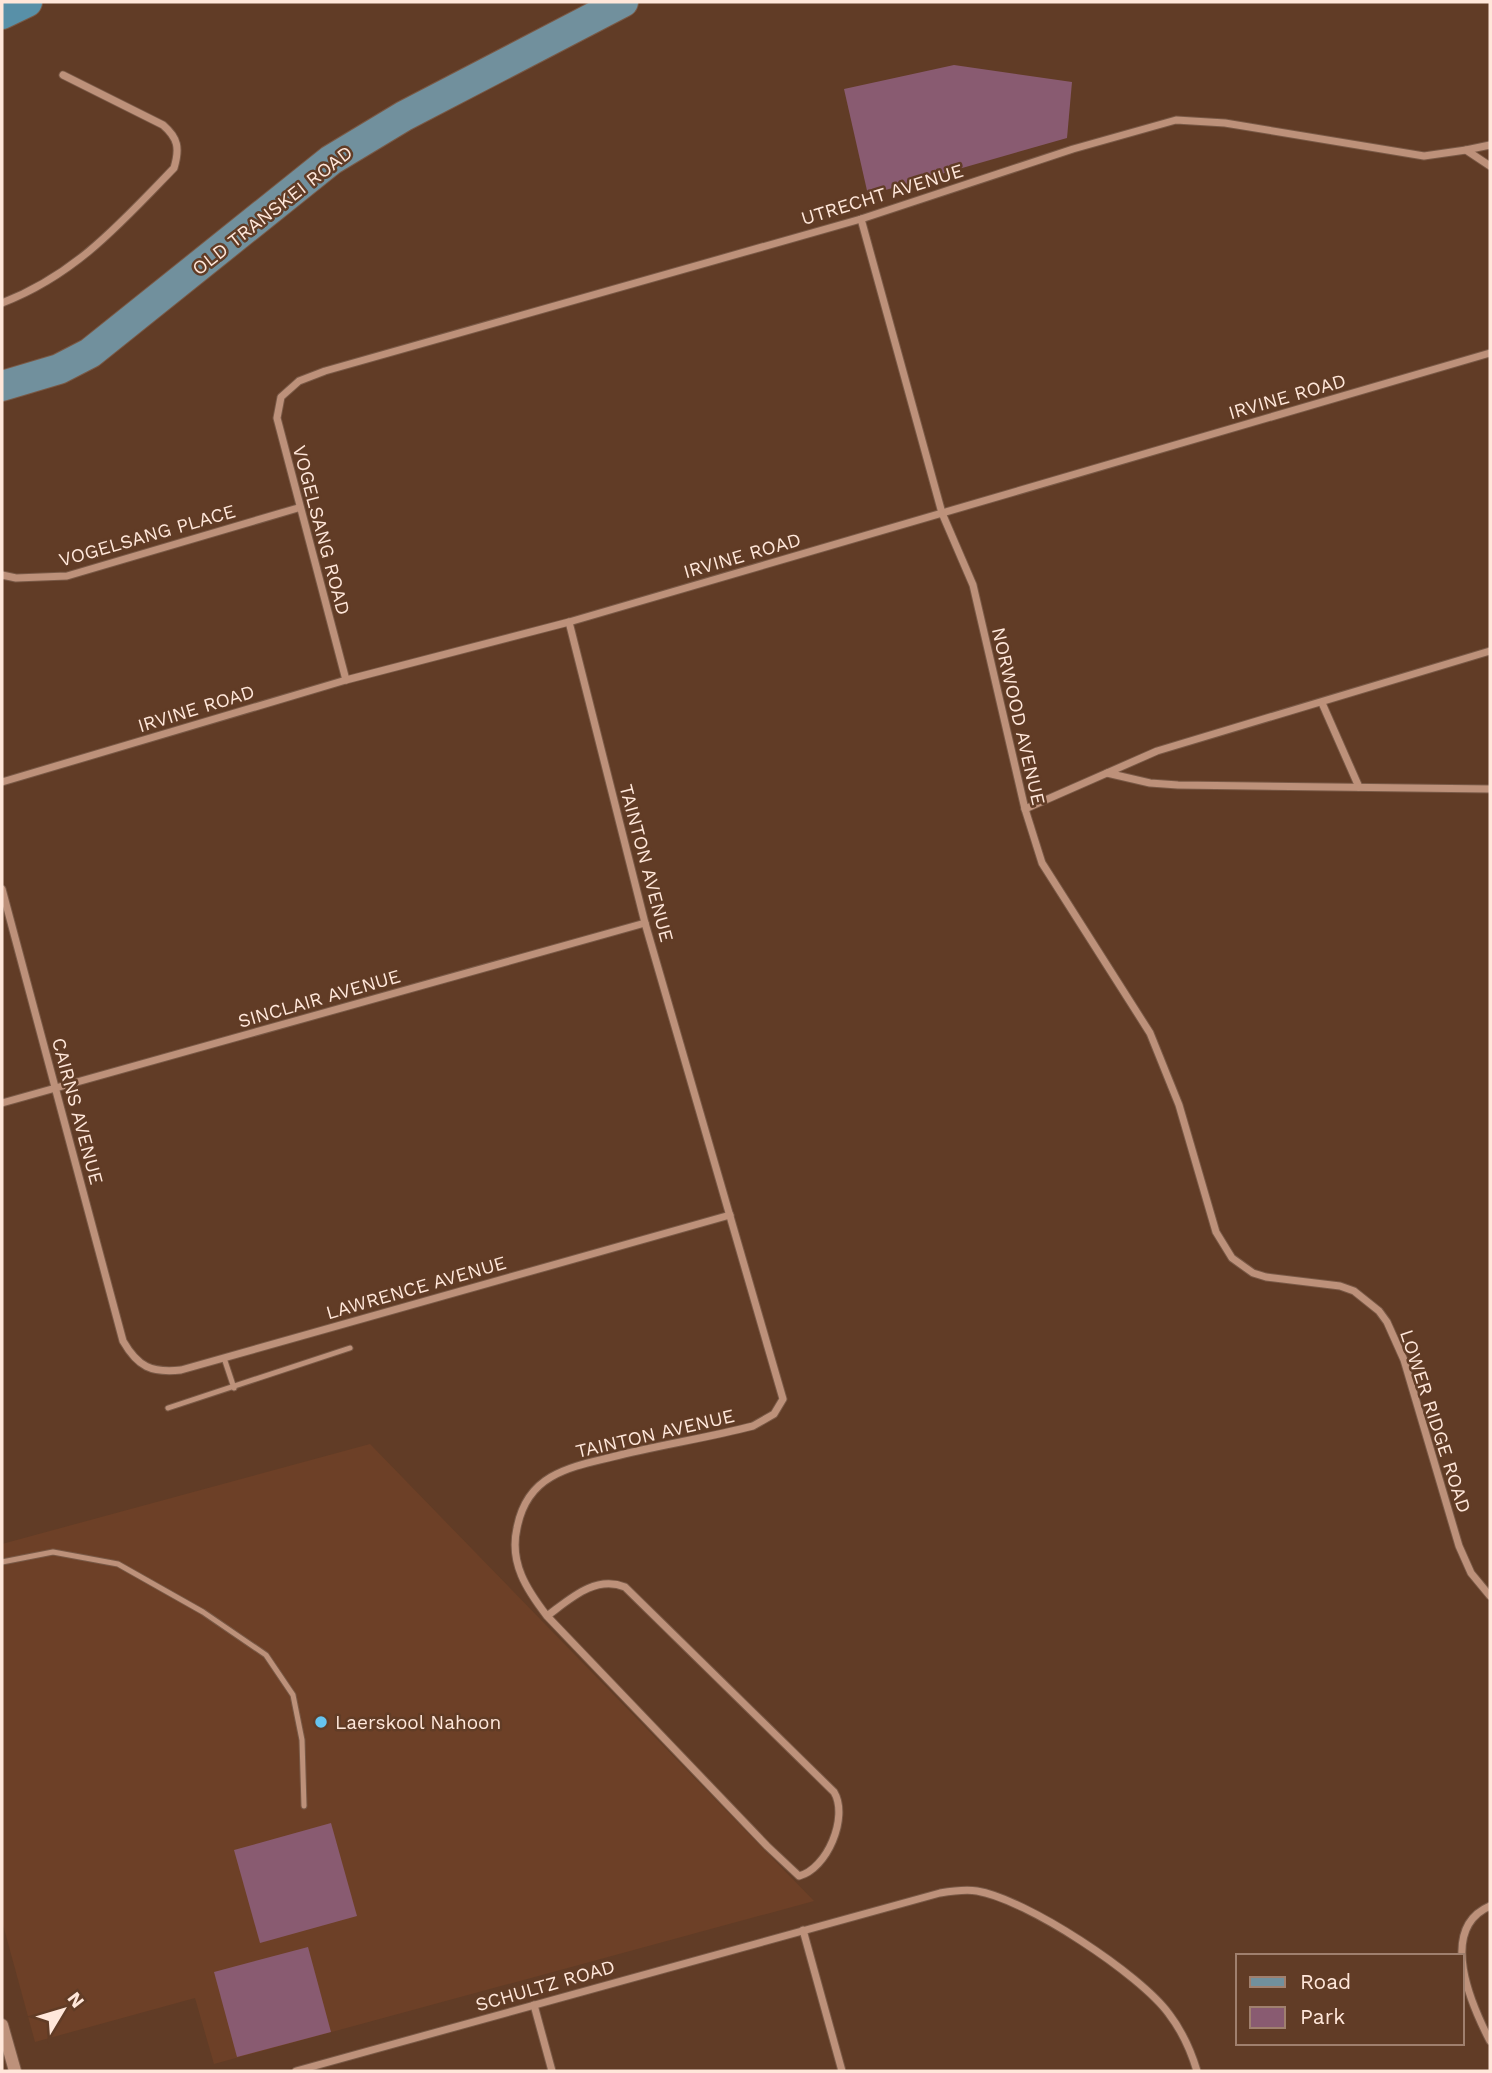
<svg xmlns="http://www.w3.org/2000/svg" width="1492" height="2073" font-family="'Work Sans',sans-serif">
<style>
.built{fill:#6d4027}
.green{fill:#895b71}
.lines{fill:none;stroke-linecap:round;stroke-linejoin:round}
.service-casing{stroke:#795946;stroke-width:7}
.minor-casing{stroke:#795946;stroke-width:9}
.tertiary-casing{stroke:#795946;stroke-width:14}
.primary-casing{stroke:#795946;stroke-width:32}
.trunk-casing{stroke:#795946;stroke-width:32}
.service{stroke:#bd917a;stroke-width:5}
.minor{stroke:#bd917a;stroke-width:7}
.tertiary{stroke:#bd917a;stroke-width:12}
.primary{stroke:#71909d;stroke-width:30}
.trunk{stroke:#5890a8;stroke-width:30}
.poi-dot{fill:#66c4ef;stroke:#613c26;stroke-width:2.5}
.labels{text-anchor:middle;stroke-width:5;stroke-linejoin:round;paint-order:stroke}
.street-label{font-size:19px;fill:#ffe7da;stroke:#613c26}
.poi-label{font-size:19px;fill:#ffe7da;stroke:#613c26;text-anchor:start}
</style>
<rect width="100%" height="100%" fill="#613c26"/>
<!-- built -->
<polygon class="built" points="370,1444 814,1901 214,2064 195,1998 35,2042 2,1921 2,1544"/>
<!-- green -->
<g class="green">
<polygon points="954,65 1072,82 1067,138 868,195 844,89"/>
<polygon points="331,1823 357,1916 260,1943 234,1850"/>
<polygon points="308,1947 331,2032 237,2057 214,1972"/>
</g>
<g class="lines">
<defs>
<g id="service">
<polyline points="224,1358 234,1388"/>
<polyline points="168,1408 350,1348"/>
<polyline points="2,1562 53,1552 118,1564 203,1612 266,1655 293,1695 302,1740 304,1806"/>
</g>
<g id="minor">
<polyline points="1466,150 1490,145"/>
<polyline points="861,219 942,513 973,585 1025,809 1042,863 1150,1033 1179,1105 1216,1232 1232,1258 1253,1273 1266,1277 1340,1286 1354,1291 1379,1311 1387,1322 1404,1360 1459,1546 1471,1573 1490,1596"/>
<path d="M 2,303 C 75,275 120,224 174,168 C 180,148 178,138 163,125 L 63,75"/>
<polyline points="2,575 16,578 67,576 298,508"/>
<polyline points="346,680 277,418 281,397 299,381 325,371 861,219 1073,149 1176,120 1225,123 1424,156 1466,150 1490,166"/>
<polyline points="1322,703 1359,787"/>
<polyline points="1107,773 1150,783 1178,785 1490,789"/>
<polyline points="2,782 346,680 569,622 1490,353"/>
<polyline points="1025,809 1157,751 1490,651"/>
<path d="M 2,889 L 123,1341 C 138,1367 151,1373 181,1370 L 730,1215"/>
<polyline points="2,1103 645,923"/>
<path d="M 547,1616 C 570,1599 595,1575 625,1587 L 834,1792 C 849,1817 827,1869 799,1876 L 767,1846 L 547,1616 C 527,1590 509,1563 517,1528 C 521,1507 532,1488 551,1477 C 570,1466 592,1462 612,1457 C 659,1445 707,1438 753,1426 L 774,1414 L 783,1399 L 645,923 L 569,622"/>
<path d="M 1490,1906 C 1437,1929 1472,2006 1490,2041"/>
<polyline points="803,1930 842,2071"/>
<polyline points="534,2005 552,2071"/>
<path d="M 296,2071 L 940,1893 C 952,1891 965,1889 977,1891 C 1026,1899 1140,1974 1169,2014 C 1182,2031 1191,2051 1197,2071"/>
</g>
<polyline id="tertiary" points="2,2025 15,2071"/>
<polyline id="primary" points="2,386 59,369 90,353 331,160 404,116 623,2"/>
<polyline id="trunk" points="2,14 27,2"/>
</defs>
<!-- service casing -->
<use href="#service" class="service-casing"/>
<!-- minor casing -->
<use href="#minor" class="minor-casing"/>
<!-- tertiary casing -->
<use href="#tertiary" class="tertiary-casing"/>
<!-- primary casing -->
<use href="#primary" class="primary-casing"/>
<!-- trunk casing -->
<use href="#trunk" class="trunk-casing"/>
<!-- service -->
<use href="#service" class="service"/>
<!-- minor -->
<use href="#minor" class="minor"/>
<!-- tertiary -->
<use href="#tertiary" class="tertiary"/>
<!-- primary -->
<use href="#primary" class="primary"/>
<!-- trunk -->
<use href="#trunk" class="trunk"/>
</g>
<!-- markers -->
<circle class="poi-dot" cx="321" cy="1722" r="7"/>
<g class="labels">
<!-- street labels -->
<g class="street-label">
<text transform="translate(882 194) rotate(-17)" y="7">UTRECHT AVENUE</text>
<text transform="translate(272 210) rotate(-38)" y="7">OLD TRANSKEI ROAD</text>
<text transform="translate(1287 396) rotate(-16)" y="7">IRVINE ROAD</text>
<text transform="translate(322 530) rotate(75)" y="7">VOGELSANG ROAD</text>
<text transform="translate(147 535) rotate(-16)" y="7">VOGELSANG PLACE</text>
<text transform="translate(742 555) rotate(-16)" y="7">IRVINE ROAD</text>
<text transform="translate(196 708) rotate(-17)" y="7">IRVINE ROAD</text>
<text transform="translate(1019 716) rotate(77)" y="7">NORWOOD AVENUE</text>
<text transform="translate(647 863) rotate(75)" y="7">TAINTON AVENUE</text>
<text transform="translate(319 998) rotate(-16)" y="7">SINCLAIR AVENUE</text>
<text transform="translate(78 1111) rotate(75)" y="7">CAIRNS AVENUE</text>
<text transform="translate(416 1287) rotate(-16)" y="7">LAWRENCE AVENUE</text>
<text transform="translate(1436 1421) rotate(72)" y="7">LOWER RIDGE ROAD</text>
<text transform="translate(655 1433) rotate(-13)" y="7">TAINTON AVENUE</text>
<text transform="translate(545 1985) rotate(-16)" y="7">SCHULTZ ROAD</text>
</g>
<!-- poi labels -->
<g class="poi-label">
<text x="335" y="1729">Laerskool Nahoon</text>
</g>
</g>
<!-- border -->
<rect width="1492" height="2073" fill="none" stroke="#ffe7da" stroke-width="7"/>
<!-- legend -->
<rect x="1236" y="1954" width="228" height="91" fill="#613c26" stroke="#a0806e" stroke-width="2"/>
<rect x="1250" y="1977" width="35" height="10" fill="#71909d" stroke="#a0806e" stroke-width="2"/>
<text x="1300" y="1989" font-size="21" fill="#ffe7da">Road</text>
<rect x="1250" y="2007" width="35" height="21" fill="#895b71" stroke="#a0806e" stroke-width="2"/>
<text x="1300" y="2024" font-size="21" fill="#ffe7da">Park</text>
<!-- north arrow -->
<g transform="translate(63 2010) rotate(52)" stroke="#613c26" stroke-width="5" paint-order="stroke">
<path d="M0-5L12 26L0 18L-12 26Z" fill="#ffe7da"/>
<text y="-10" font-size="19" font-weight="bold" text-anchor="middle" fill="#ffe7da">N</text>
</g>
</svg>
